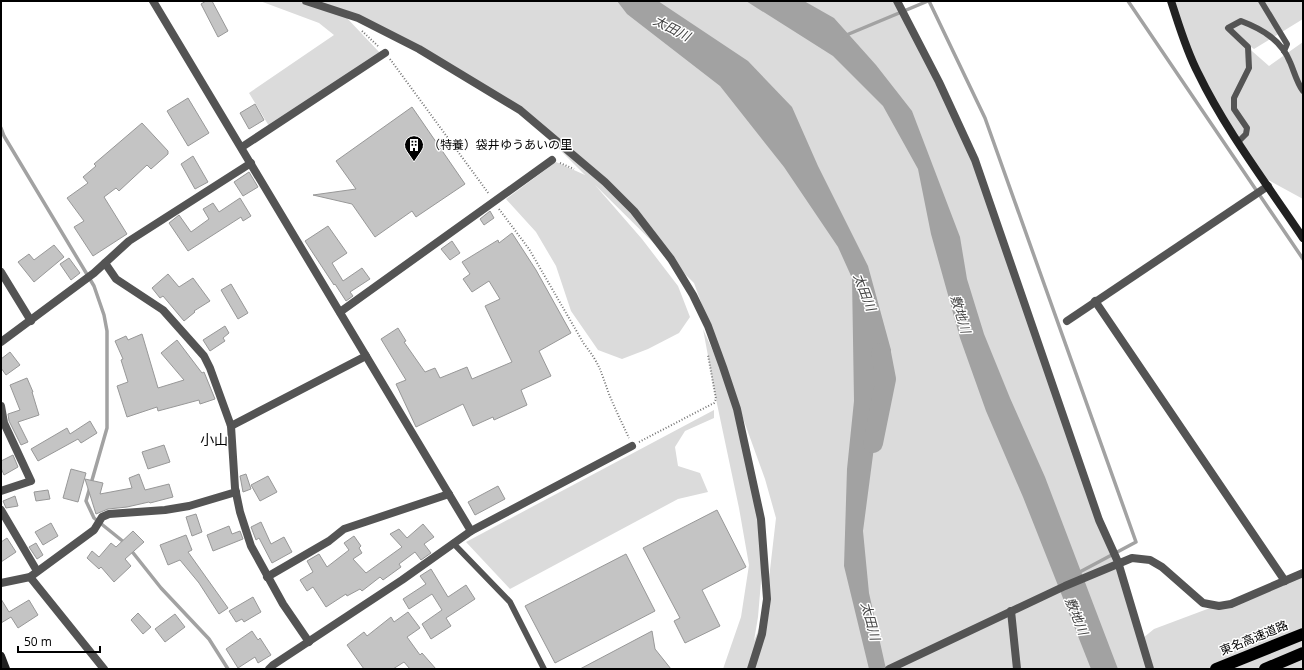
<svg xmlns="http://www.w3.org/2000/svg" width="1304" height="670" font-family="'Open Sans','Noto Sans JP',sans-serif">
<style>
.green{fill:#dbdbdb}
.water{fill:#a2a2a2}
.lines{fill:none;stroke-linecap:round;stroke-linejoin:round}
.stream{stroke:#a2a2a2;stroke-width:3.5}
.river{stroke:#a2a2a2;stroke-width:20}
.building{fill:#c4c4c4;stroke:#989898}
.highway-casing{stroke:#dbdbdb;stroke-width:14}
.path{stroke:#767676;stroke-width:2;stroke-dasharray:1 2;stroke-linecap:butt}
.lane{stroke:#545454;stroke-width:6}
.street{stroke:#545454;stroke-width:8}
.secondary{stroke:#212121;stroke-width:8}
.highway{stroke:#000;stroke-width:12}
.labels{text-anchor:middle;stroke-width:3;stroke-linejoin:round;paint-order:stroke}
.poi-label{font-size:12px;fill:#000;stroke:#fff;text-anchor:start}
.street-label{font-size:12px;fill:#000;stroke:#fff}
.water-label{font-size:13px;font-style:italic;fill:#434343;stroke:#fff}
.quarter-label{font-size:14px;fill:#000;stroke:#fff}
</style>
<rect width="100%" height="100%" fill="#fff"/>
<!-- green -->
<g class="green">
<polygon points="260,1 896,1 972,153 1143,638 1154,629 1303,573 1303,669 723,669 741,617 749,565 739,508 716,399 703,329 733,396 764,546 758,617 754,641 765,613 776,518 765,479 694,283 595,185 642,239 678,286 690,317 679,333 648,349 622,359 598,350 571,311 556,266 536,232 506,199 556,162 585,175 520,110 379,28 345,16 380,53 269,126 249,93 334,35 319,23"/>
<polygon points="1173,1 1303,1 1303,19 1254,49 1236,37 1269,66 1303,42 1303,199 1261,176 1197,72"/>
<polygon points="714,410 714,418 685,431 675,447 678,466 700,473 708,492 678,499 510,589 466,542"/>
</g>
<!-- water -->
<g class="water">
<polygon points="617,1 658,1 748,61 792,107 818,166 868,266 891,350 878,417 863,531 869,593 886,669 869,669 844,566 847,469 854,401 852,278 838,247 784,167 720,86 627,14"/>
<polygon points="746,1 804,1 834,18 876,65 912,111 960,237 967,279 984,334 1010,398 1045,477 1118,669 1091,669 1023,497 986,411 960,338 931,234 918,169 883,106 833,56"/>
</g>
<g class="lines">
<!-- stream -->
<g class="stream">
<polyline points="929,1 985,118 1136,542 1076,574"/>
<polyline points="1128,1 1303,259"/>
<polyline points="844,36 928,1"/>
<polyline points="1,128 4,136 94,286 104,315 107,331 107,428 86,501 94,518 125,543"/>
<polyline points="130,549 161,588 209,639 228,669"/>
</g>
<!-- river -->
<polyline class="river" points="873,443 886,379 881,353"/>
</g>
<!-- building -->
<g class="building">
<polygon points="206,1 212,1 228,31 218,37 201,4"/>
<polygon points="188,98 209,133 188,146 167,111"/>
<polygon points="255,104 264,120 249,129 240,113"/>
<polygon points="412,107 465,184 416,217 412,211 375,237 352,204 313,195 356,189 336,161"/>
<polygon points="142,123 168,151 168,154 151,169 147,165 119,191 116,188 104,197 127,234 93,256 74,227 84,221 67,198 88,183 83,177 96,166 94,164"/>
<polygon points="193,156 208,182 195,189 181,164"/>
<polygon points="249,172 258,187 243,196 234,182"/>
<polygon points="240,198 251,216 243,221 241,217 188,251 169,223 179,215 191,232 209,219 203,209 213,203 219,212"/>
<polygon points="490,211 494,218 484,225 480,219"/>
<polygon points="328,226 347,253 332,263 343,281 362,268 370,279 350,292 353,296 346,301 335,284 334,285 305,241"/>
<polygon points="512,233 536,270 571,333 539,351 551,376 521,390 527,405 494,420 493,417 473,426 463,404 416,427 396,384 406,380 381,339 398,328 406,341 404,342 425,372 435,368 440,378 467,367 472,379 512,362 485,306 500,299 489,281 472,292 463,279 470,274 462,262 498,240 499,243"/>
<polygon points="452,241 460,253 450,260 441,249"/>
<polygon points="54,245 64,257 34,282 18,262 29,254 34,260"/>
<polygon points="69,258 80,273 71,280 60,264"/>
<polygon points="168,274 179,287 193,278 210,301 194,311 195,312 184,321 163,296 160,298 152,288"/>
<polygon points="231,284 248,313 238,319 221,290"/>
<polygon points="225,326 229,333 223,338 225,341 210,351 203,340"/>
<polygon points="142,334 158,388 184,380 161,353 177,340 202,373 204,372 215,399 200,404 199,400 158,411 157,407 127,417 117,386 128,382 121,360 123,359 115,341 126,336 128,340"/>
<polygon points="10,352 20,365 6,375 1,368 1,359"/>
<polygon points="27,378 33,392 32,392 39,415 18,422 28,442 21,445 9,421 8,414 20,410 10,385"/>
<polygon points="90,421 97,433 81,443 78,439 38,461 31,449 67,428 70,434"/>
<polygon points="164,445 170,462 148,469 142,452"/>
<polygon points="13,455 18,467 4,475 1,468 1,461"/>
<polygon points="71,469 86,473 78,502 63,498"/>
<polygon points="139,474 145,490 169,484 173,497 150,503 149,502 127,507 108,509 96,514 85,479 103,483 100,494 132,488 129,478"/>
<polygon points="246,474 251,489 243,492 240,476"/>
<polygon points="268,476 277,492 260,501 251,485"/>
<polygon points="498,486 505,499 475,515 468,502"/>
<polygon points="48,490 50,499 36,501 34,492"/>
<polygon points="15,496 18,506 6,508 3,501"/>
<polygon points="717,510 746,567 702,590 720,626 685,643 674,621 680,618 643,548"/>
<polygon points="196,514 202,532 192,536 186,517"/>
<polygon points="261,522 271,544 284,537 292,552 272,563 259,538 256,540 251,527"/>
<polygon points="51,523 58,536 43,545 35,532"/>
<polygon points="423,524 434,537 424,544 431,553 421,560 415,552 399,564 401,567 383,580 380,577 362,591 360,589 347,596 346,594 326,607 313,587 307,591 300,580 313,572 307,561 319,554 327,567 349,550 344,543 354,536 361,546 359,548 362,553 353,559 366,573 402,547 390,534 399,529 407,538"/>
<polygon points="229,526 232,534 240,531 243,539 213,551 207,535"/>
<polygon points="133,531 144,542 125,559 131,566 114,582 101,567 99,569 87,558 92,551 99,557 111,543 116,547"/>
<polygon points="186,535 192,550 188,552 228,608 219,614 199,583 180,560 168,565 160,545"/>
<polygon points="7,538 16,552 1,562 1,542"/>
<polygon points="36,543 43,555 37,559 29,547"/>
<polygon points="626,554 655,611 555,663 525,606"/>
<polygon points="431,569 448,597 466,585 475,599 446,618 451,626 431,639 422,624 442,610 432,594 409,609 403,599 426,584 420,576"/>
<polygon points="253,597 261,612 244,622 242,619 236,622 229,611"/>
<polygon points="1,599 9,612 29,600 38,615 18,628 11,617 1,623"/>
<polygon points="408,612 420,628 407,637 420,655 422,653 436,669 410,669 404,662 393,669 364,669 347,645 364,632 367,636 391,617 394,622"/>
<polygon points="138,613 151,627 143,634 131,620"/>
<polygon points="175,614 185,627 165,642 155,629"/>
<polygon points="252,631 258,640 260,638 271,655 258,663 255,657 238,668 226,649"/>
<polygon points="652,631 655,649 671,669 580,669"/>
</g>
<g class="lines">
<defs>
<g id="highway">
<polyline points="1216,669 1303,634"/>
<polyline points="1265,669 1303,653"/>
</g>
</defs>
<!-- highway casing -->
<use href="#highway" class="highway-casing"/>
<!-- path -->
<g class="path">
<polyline points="362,31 379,47"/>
<polyline points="390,59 489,194"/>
<polyline points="560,163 574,169"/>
<path d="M 499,209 L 529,249 L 584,344 C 600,364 601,372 609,394 C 615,409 622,423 629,438"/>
<polyline points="639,442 714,403 716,399 708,355"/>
</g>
<!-- lane -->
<g class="lane">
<polyline points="1261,1 1287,44 1284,51"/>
<path d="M 1238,142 L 1246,134 L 1247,128 L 1234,109 L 1234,98 L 1249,68 L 1248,47 L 1228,28 L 1241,21 C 1262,29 1281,40 1290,62 C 1294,71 1297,83 1303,91"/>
<polyline points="453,543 510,602 544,669"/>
</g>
<!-- street -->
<g class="street">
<polyline points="153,1 471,531"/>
<polyline points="306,1 358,18 419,49 520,110 605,182 634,211 671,259 693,295 708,326 723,367 737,409 761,519 767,599 762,634 751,669"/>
<polyline points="897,1 939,82 975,160 1099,520 1118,562 1150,669"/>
<polyline points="242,147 385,53"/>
<polyline points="105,263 116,279 163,310 204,356 210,368 231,426 235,488 240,512 251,546 283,604 309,642"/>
<polyline points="1,272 31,321"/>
<polyline points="1095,301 1285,581"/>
<polyline points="340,312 552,160"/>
<polyline points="1067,321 1268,186"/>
<polyline points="1,342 94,273 129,241 251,163"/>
<polyline points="1,406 4,423 31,481 1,491"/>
<polyline points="231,426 366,356"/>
<polyline points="1,510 37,571"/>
<polyline points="30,577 104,669"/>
<polyline points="267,577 329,541 344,529 449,494"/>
<polyline points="1,583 30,577 94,530 102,517 109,514 165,510 189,506 236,492"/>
<polyline points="1011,611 1017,669"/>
<polyline points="269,669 273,665 402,580 471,531 632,446"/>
<polyline points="889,669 1065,586 1132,558 1150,560 1162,567 1203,603 1219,606 1231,604 1303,573"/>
</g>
<!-- secondary -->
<g class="secondary">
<path d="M 1171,1 C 1179,25 1186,50 1198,73 C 1226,131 1267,184 1303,238"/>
<polyline points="1,656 6,669"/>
</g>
<!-- highway -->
<use href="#highway" class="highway"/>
</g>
<!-- icons -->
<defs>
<symbol id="building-pin" viewBox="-11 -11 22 30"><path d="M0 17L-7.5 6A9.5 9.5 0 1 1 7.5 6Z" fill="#000" stroke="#fff"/><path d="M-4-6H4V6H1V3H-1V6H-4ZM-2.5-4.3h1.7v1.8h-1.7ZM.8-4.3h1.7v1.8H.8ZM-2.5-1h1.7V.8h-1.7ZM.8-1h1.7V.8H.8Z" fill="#fff"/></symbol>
</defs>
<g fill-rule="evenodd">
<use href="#building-pin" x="403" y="134" width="22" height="30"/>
</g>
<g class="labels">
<!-- poi labels -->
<g class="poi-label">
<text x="428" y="149">（特養）袋井ゆうあいの里</text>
</g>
<!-- street labels -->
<g class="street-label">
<text transform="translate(1254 638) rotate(-22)" y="4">東名高速道路</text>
</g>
<!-- water labels -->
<g class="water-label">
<text transform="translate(672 28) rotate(27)" y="5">太田川</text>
<text transform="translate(865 292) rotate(69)" y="5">太田川</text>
<text transform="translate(961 314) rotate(73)" y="5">敷地川</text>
<text transform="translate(1077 616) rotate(68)" y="5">敷地川</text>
<text transform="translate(871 621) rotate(75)" y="5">太田川</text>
</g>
<!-- quarter labels -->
<g class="quarter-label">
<text x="214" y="445">小山</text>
</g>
</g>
<!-- border -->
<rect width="1304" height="670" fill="none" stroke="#000000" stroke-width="4"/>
<!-- scale -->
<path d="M18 646v6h82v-6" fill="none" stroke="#000000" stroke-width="2"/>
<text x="24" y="646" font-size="12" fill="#000000" stroke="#ffffff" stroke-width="3" paint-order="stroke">50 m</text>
</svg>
